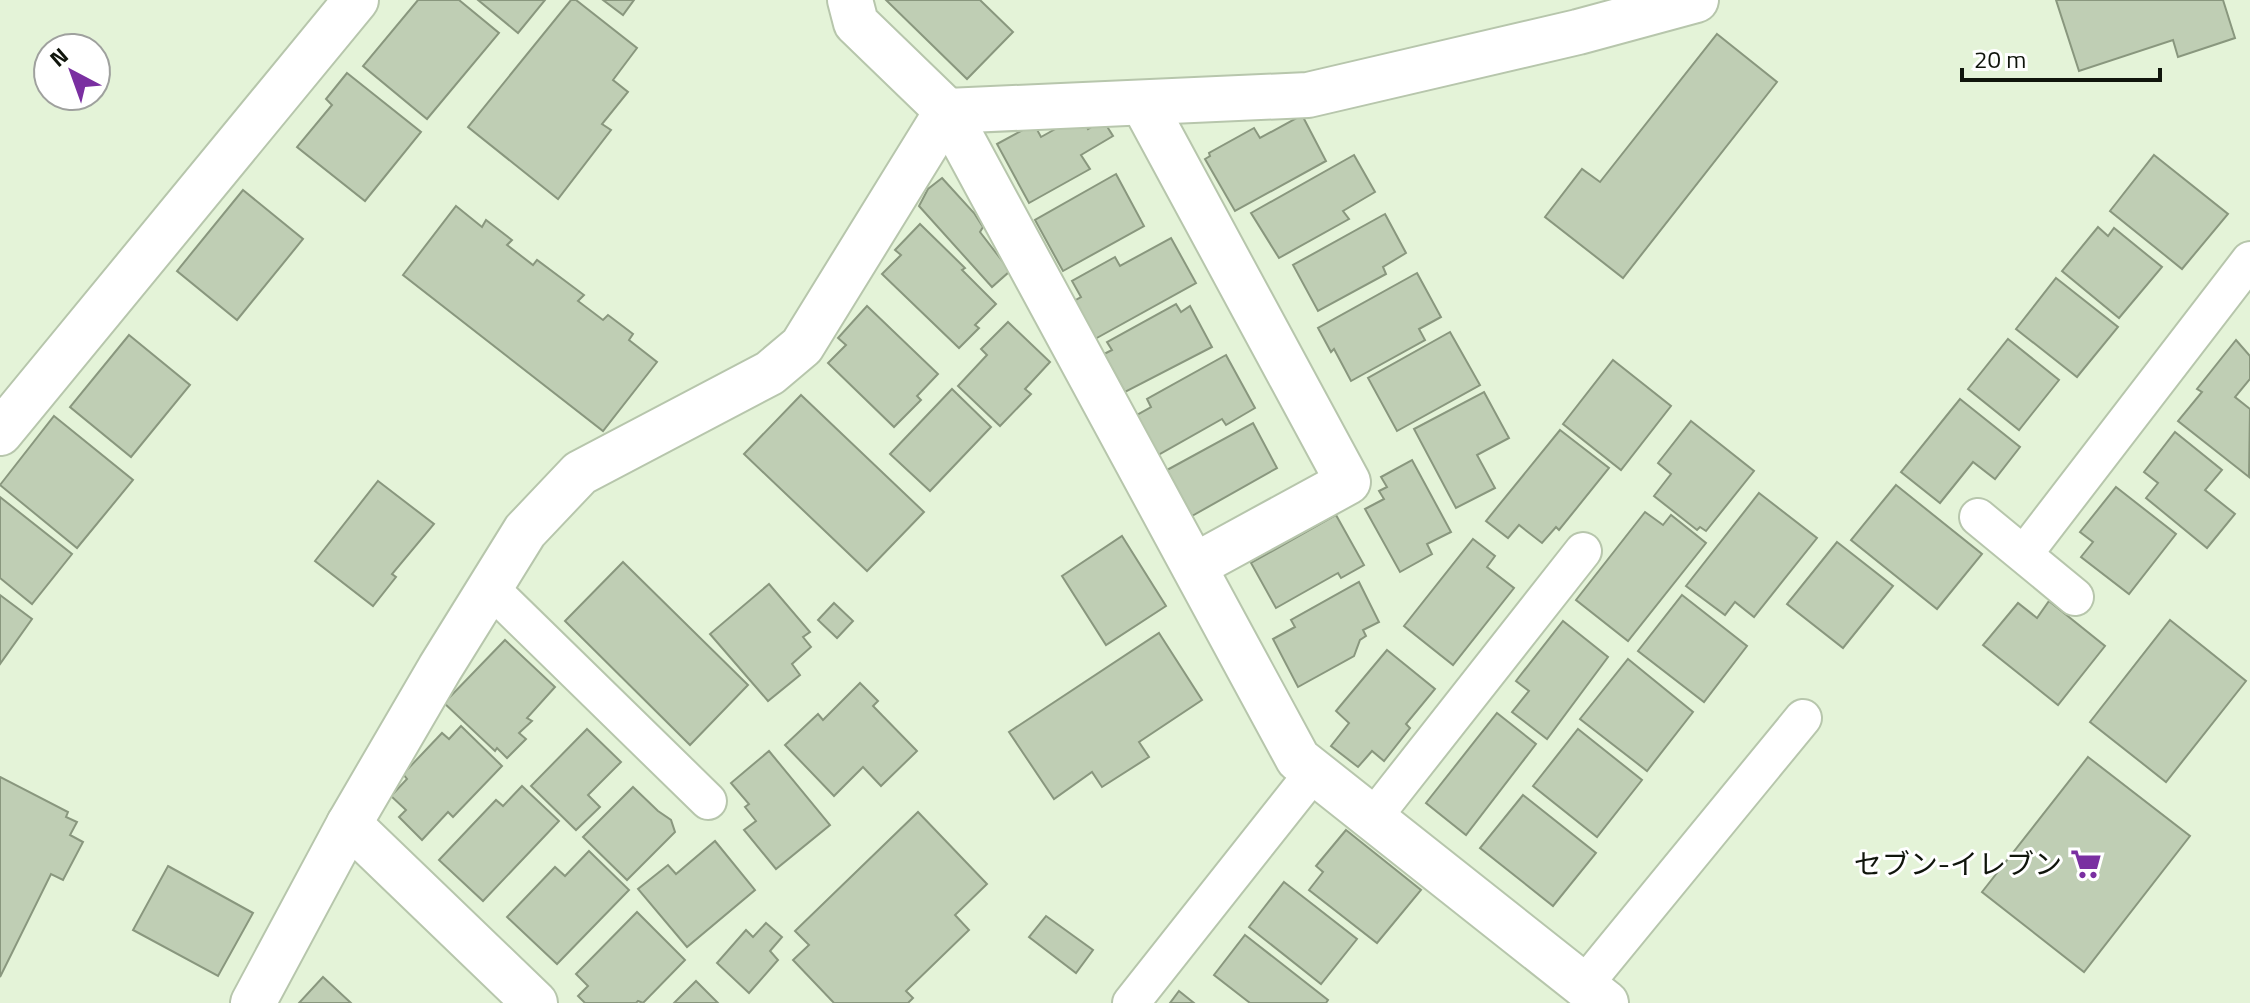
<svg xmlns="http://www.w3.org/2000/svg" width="2250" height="1003" font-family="'Titillium Web','Noto Sans JP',sans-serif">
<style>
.building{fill:#bfceb4;stroke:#89977e;stroke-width:2}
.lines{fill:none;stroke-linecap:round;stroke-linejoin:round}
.service-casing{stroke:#b7c6ac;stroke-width:40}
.minor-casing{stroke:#b7c6ac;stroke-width:48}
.service{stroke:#fff;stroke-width:36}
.minor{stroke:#fff;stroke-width:44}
.labels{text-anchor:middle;stroke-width:6;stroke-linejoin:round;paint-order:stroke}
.poi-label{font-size:28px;fill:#10150c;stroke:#fff;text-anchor:end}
</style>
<rect width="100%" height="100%" fill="#e4f3d8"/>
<!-- building -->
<g class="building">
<polygon points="418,0 459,0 499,33 427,119 363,66"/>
<polygon points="478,0 545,0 518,33"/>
<polygon points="571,0 576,0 637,48 613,80 628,92 602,124 611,130 558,199 468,127"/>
<polygon points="603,0 634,0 623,15"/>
<polygon points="886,0 980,0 1013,32 967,79"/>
<polygon points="2056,0 2223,0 2235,38 2178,57 2173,40 2079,71"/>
<polygon points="1717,34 1777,82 1623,278 1545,217 1582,169 1600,182"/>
<polygon points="347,73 421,132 365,201 297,147 332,105 326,99"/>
<polygon points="1302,115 1326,161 1235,211 1205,159 1210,156 1209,153 1254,128 1260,138"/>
<polygon points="1083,120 1088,129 1103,120 1113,136 1081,155 1090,169 1029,203 997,144 1034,124 1041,137 1068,122"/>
<polygon points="1354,155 1375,192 1343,211 1349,219 1279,258 1251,213"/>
<polygon points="2154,155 2228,214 2182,269 2110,211"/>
<polygon points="1116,174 1144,226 1063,271 1035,220"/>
<polygon points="942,178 974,213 983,227 980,232 1010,271 992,287 919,206 928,189"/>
<polygon points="243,190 303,239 237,320 177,271"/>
<polygon points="456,206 482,227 486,220 512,240 507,245 533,265 537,260 584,295 578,301 603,320 608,315 633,334 629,340 657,362 603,431 403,275"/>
<polygon points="1385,214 1406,253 1383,267 1386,274 1318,311 1293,265"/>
<polygon points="920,224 965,268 962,270 996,304 975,325 979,328 959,348 882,274 901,255 895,250"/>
<polygon points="2098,227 2108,236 2114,228 2162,267 2119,318 2062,271"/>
<polygon points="1171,238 1196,283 1095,339 1074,301 1081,297 1072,281 1115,257 1120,266"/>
<polygon points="1417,273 1441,317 1419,329 1425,340 1351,381 1334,349 1331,352 1318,328"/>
<polygon points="2056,278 2118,327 2077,377 2016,329"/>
<polygon points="1176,304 1181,312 1190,306 1212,347 1125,392 1104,354 1112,350 1107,342"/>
<polygon points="867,306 938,374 917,396 921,400 894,427 828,363 846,345 838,338"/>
<polygon points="1008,322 1050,362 1025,389 1031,394 1000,426 958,386 987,355 981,349"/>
<polygon points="1450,332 1480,385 1397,431 1368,378"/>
<polygon points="129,335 190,385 131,457 70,407"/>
<polygon points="2008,339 2059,380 2019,430 1968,389"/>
<polygon points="2236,340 2250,356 2250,379 2235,397 2250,409 2249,477 2178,421 2202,392 2197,389"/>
<polygon points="1226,355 1255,408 1226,425 1222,419 1158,455 1137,415 1151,407 1147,399"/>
<polygon points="1613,360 1671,406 1621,470 1563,424"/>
<polygon points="952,389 991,427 930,491 890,454"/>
<polygon points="1484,392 1509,438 1477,455 1495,488 1456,508 1414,429"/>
<polygon points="801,395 924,512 867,571 744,454"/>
<polygon points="1960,399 2020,447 1995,479 1973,462 1940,503 1901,472"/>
<polygon points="54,416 133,480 77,548 0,485"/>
<polygon points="1691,421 1754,471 1706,531 1700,527 1697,530 1654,496 1671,474 1658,463"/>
<polygon points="1253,423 1277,468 1192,516 1167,470"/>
<polygon points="1560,430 1609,468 1559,530 1556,527 1542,543 1519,525 1508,538 1486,521"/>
<polygon points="2175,432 2222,470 2205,490 2235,514 2207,548 2146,498 2158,483 2144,472"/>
<polygon points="1412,460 1451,532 1427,544 1432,554 1400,572 1365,509 1384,499 1379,491 1387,487 1381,477"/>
<polygon points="378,481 434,524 392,574 396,577 373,606 315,561"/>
<polygon points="1896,485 1982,554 1937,609 1851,540"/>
<polygon points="2116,487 2176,534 2129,594 2081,557 2093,542 2080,532"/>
<polygon points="1759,493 1817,538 1754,617 1735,602 1725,615 1686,586"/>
<polygon points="0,497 72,554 32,604 0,578"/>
<polygon points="1645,512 1663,525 1671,515 1706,543 1628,641 1576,600"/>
<polygon points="1336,515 1364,565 1341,578 1338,573 1276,608 1251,563"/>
<polygon points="1122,536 1166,606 1106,645 1062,576"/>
<polygon points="1473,539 1495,556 1487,567 1514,588 1453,665 1404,626"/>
<polygon points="1837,542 1893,586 1843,648 1787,604"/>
<polygon points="623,562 748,685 690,745 565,621"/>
<polygon points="1359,582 1379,622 1363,630 1366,636 1360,640 1354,656 1298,687 1273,639 1295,627 1291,620"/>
<polygon points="769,584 810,632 803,637 811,647 792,664 800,675 768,701 710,634"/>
<polygon points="0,595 32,619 0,664"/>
<polygon points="1682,595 1747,646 1704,702 1638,651"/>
<polygon points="2049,601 2105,646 2058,705 1983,645 2018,603 2037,618"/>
<polygon points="834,603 853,621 837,638 818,620"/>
<polygon points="2170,620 2246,681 2166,782 2090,722"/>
<polygon points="1563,621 1608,657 1547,739 1512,712 1529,691 1516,681"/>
<polygon points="1159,633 1202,700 1139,742 1149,757 1102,787 1092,772 1054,799 1009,732"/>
<polygon points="505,640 555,687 527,718 532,721 519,733 526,739 507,758 497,748 495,751 444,703"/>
<polygon points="1387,650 1435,689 1406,724 1410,728 1384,761 1372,751 1358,767 1331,746 1349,723 1336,711"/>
<polygon points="1628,659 1693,712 1647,771 1580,719"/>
<polygon points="860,683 878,701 873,706 917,751 881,786 863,767 834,796 785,745 818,714 823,720"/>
<polygon points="1497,713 1536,744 1466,835 1426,803"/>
<polygon points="461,726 502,766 453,817 448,812 422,840 399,817 406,810 391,796 407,779 403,774 442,733 449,739"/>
<polygon points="587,729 621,762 588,795 600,807 576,830 531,786"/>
<polygon points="1578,729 1642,780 1597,837 1533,786"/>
<polygon points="769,751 830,825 776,869 744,830 756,821 745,807 749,804 731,783"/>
<polygon points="2088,757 2190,836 2084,972 1982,892"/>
<polygon points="0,777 68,812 66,817 77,822 70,835 83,842 63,880 51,874 0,977"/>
<polygon points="522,786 559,821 483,901 439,860 496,800 503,806"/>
<polygon points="633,787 658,811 671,820 675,832 627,880 583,837"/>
<polygon points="1523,795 1596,853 1553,906 1480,848"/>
<polygon points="918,812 987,884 955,915 969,930 906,991 913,998 908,1003 834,1003 793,960 809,945 795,931"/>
<polygon points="1346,830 1421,890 1377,943 1309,890 1323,872 1316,866"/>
<polygon points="715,841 755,890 687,947 638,889 668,865 676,874"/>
<polygon points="589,851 629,890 557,964 507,917 555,867 565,876"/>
<polygon points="168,866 253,913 218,976 133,930"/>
<polygon points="1284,882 1357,939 1321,984 1249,927"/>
<polygon points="637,912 685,960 643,1003 638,1001 636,1003 585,1003 578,996 588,986 576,974"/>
<polygon points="1046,916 1093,950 1076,973 1029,937"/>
<polygon points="766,923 782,937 770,951 778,960 749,993 717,963 746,930 753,937"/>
<polygon points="1245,935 1328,1000 1326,1003 1250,1003 1214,975"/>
<polygon points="323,977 351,1003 299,1003"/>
<polygon points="696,981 718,1003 674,1003"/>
<polygon points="1179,991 1194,1003 1170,1003"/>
</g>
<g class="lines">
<defs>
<g id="service">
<polyline points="1978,517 2075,597"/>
<polyline points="2024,554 2250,260"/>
<polyline points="489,587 708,801"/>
<polyline points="1372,819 1583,551"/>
<polyline points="1584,985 1803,718"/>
<polyline points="1131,1003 1313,773"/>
</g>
<g id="minor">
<polyline points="850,0 856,23 947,111 1298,759 1606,1003"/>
<polyline points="1143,103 1348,482 1194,566"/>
<polyline points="947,111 1308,95 1578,32 1696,0"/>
<polyline points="0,433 356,0"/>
<polyline points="349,824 535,1003"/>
<polyline points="253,1003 349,824 440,668 525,531 580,473 770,373 802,346 947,111"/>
</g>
</defs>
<!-- service casing -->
<use href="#service" class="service-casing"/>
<!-- minor casing -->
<use href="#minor" class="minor-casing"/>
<!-- service -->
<use href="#service" class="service"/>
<!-- minor -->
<use href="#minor" class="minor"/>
</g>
<!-- icons -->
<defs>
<symbol id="supermarket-bare" viewBox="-9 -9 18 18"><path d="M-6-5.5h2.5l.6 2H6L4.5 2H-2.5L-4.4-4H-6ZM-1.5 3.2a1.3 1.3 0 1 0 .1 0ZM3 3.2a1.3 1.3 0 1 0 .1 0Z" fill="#7a2fa1" stroke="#fff" stroke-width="2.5" paint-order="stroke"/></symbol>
</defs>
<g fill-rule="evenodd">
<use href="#supermarket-bare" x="2064" y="842" width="44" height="44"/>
</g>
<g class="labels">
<!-- poi labels -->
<g class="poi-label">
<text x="2062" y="874">セブン-イレブン</text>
</g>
</g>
<!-- north arrow -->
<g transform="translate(72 72) rotate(319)"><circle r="38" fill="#ffffff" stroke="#9fa19e" stroke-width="2"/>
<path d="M0-6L14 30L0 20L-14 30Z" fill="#7a2fa1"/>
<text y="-12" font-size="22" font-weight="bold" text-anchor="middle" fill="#10150c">N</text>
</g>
<!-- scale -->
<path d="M1962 68v12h198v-12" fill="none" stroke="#10150c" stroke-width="4"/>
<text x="1974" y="68" font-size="24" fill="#10150c" stroke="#ffffff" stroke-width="6" paint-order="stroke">20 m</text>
</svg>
